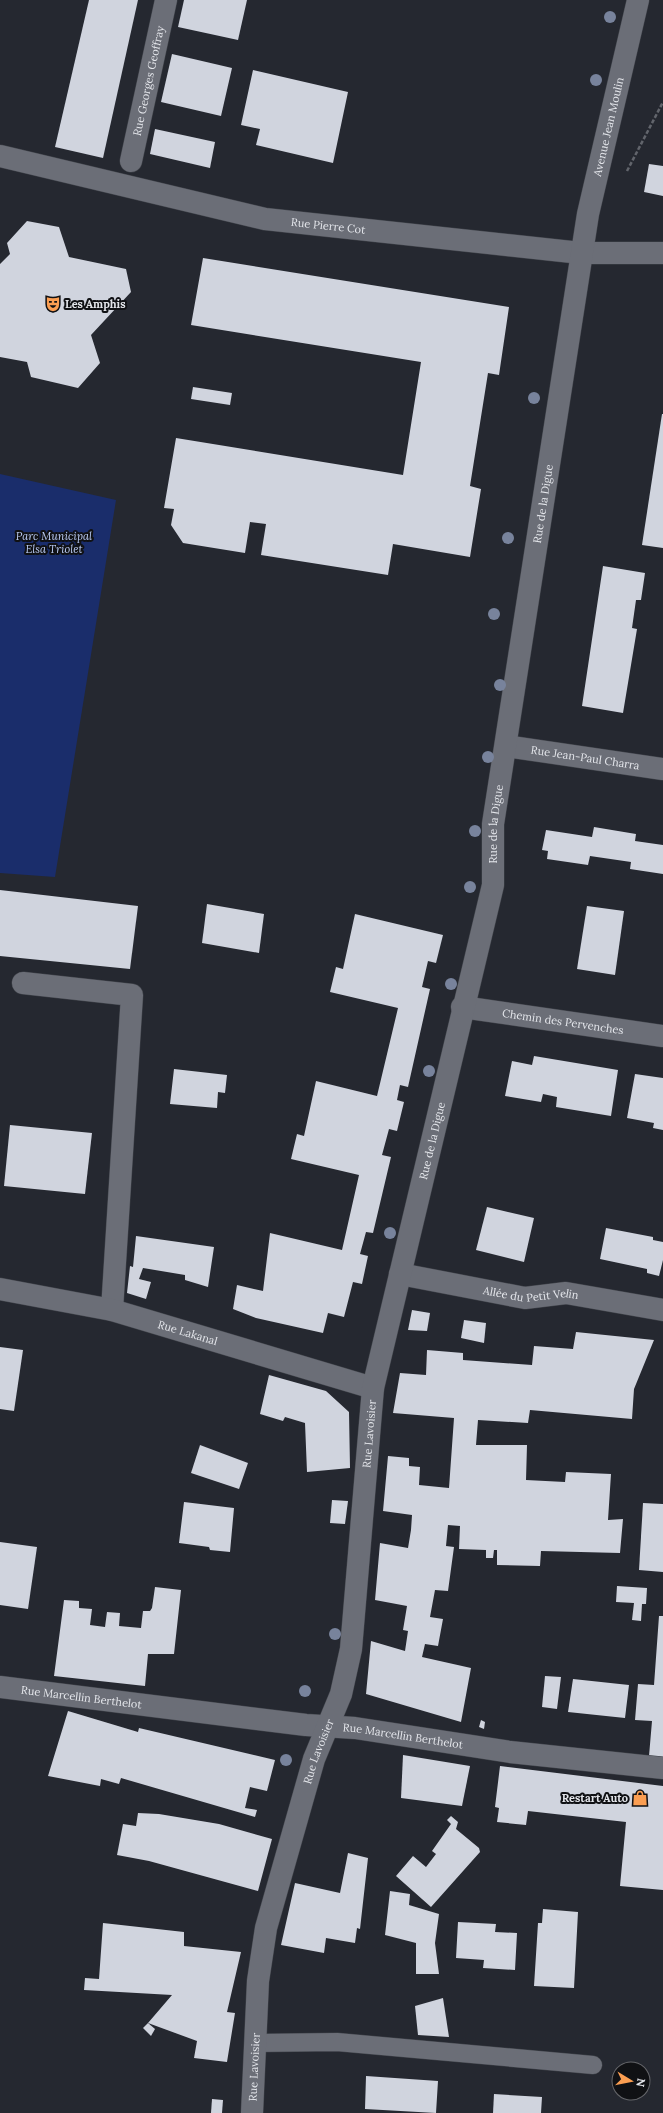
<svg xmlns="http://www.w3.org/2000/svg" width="663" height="2113" font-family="Lora,serif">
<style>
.green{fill:#1a2d6b}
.building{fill:#d0d4de}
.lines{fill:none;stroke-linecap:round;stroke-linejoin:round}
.lane-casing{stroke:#41444b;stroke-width:19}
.street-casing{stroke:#41444b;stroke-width:23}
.path{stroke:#62656c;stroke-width:2.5;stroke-dasharray:4 2;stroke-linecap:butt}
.lane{stroke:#6b6e77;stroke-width:18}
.street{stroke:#6b6e77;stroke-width:22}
.tree{fill:#78839c}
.labels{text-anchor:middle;stroke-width:4;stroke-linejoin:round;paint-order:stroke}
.street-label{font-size:11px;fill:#e4e6eb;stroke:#101114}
.poi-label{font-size:11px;font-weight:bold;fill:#e4e6eb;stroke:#101114;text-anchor:start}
.park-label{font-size:11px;font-style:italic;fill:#bccdf5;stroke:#101114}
</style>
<rect width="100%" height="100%" fill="#252830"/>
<!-- green -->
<polygon class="green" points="0,474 116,500 55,877 0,873"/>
<!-- building -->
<g class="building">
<polygon points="89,0 138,0 103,158 55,147"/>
<polygon points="184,0 247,0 238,40 178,27"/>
<polygon points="172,54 232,68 221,116 161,102"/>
<polygon points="253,70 348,92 333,163 256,145 260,129 241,125"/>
<polygon points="155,129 215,142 210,168 150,154"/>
<polygon points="649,164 663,166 663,196 644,192"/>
<polygon points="27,221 59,227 69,257 126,269 131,292 91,335 100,363 78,388 31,377 27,362 0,357 0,264 10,254 7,243"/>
<polygon points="203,258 509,307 499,375 488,373 470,486 481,489 470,557 393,544 388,575 261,555 266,524 250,522 245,553 183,543 171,525 174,509 164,508 176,438 403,475 421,362 191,325"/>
<polygon points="193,387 232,393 230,405 191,399"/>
<polygon points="662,414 663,414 663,548 642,545"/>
<polygon points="603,566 645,573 641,600 636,600 632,628 637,629 623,713 582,706"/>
<polygon points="594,827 636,834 635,841 663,845 663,874 630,869 631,862 590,856 588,865 547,859 548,851 542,850 546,830 592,837"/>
<polygon points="0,890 138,906 130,969 0,956"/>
<polygon points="207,904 264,914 259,953 202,943"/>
<polygon points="587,906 624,911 615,975 577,969"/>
<polygon points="355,914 443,935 436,963 428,961 422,987 430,989 408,1087 400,1085 397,1100 404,1102 397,1131 389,1129 382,1155 391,1157 373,1233 366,1232 360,1254 368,1256 362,1284 353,1282 344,1317 328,1313 323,1333 256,1318 233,1309 237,1285 263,1291 270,1233 342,1250 359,1175 291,1159 297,1134 304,1136 316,1081 377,1096 398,1008 330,992 336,967 343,969"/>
<polygon points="534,1056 618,1070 611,1116 556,1107 557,1097 543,1094 541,1102 505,1096 512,1061 532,1065"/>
<polygon points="174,1069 227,1075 225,1093 218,1092 217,1108 170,1104"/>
<polygon points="635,1074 663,1078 663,1130 653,1128 654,1123 627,1118"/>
<polygon points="10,1125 92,1133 85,1194 4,1186"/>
<polygon points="487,1207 534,1218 524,1262 476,1250"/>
<polygon points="606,1228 653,1237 653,1240 663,1242 663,1260 659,1276 647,1273 647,1269 600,1259"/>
<polygon points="136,1236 214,1247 208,1287 185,1280 185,1275 143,1268 139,1279 151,1282 146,1299 127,1293 130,1266 133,1267"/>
<polygon points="412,1310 430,1313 427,1331 408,1330"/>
<polygon points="464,1320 486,1323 484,1343 461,1338"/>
<polygon points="576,1332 654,1340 634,1389 632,1419 530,1410 528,1423 478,1420 476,1445 527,1445 526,1480 565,1482 566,1472 611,1474 608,1520 623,1519 620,1553 541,1551 540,1566 497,1565 497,1550 494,1550 493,1558 486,1558 486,1550 459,1549 460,1526 448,1525 446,1546 454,1547 448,1591 435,1590 430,1617 443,1619 438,1646 425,1644 422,1657 471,1668 461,1722 366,1694 371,1641 405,1651 408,1631 403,1630 407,1606 375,1600 380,1543 408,1548 411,1530 412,1515 383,1511 388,1456 409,1458 409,1466 420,1467 419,1485 449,1488 454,1418 393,1413 400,1373 426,1375 427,1350 463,1353 463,1360 532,1365 534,1346 573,1349"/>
<polygon points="0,1347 23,1350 14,1411 0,1409"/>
<polygon points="269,1375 326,1391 349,1412 350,1468 307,1472 305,1423 285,1417 283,1421 260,1414"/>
<polygon points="200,1445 248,1463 239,1489 191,1473"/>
<polygon points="332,1500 348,1501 345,1524 330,1523"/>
<polygon points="184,1502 234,1508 230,1552 210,1550 209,1547 179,1543"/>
<polygon points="643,1503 663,1504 663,1572 639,1570"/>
<polygon points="0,1542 37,1547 28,1609 0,1605"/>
<polygon points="617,1586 647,1588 646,1604 642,1604 641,1621 632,1620 634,1603 616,1602"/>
<polygon points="155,1587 181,1590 174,1654 148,1654 145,1686 54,1676 64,1600 79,1601 79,1608 92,1609 90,1625 105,1627 107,1612 120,1613 119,1626 141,1628 143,1611 150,1611 152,1608"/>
<polygon points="659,1616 663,1616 663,1757 649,1756 652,1721 635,1720 638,1684 654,1685"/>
<polygon points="545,1676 561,1677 557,1709 542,1707"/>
<polygon points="573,1679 629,1685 625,1718 568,1712"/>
<polygon points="68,1711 138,1732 139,1728 275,1760 267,1791 250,1787 245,1808 257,1810 255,1817 121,1778 119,1784 101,1779 100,1786 48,1776"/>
<polygon points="481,1720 485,1722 484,1729 479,1727"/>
<polygon points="403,1755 470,1766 462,1806 401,1798"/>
<polygon points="500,1766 663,1786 663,1890 620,1886 626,1822 528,1811 526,1825 497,1822 499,1808 495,1807"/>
<polygon points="138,1813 159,1814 219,1824 272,1839 258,1891 149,1861 117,1855 123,1824 136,1826"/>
<polygon points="451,1816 458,1822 456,1829 479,1848 480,1852 431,1907 396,1876 413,1856 426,1867 436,1854 432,1851 451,1824 447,1820"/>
<polygon points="348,1853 368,1858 360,1929 357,1928 355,1943 326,1938 324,1953 281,1945 295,1883 340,1893"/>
<polygon points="390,1891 410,1894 409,1905 439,1914 435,1943 439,1974 416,1974 416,1943 385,1935"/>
<polygon points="543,1909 578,1912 574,1988 534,1986 538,1923 542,1923"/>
<polygon points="458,1922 496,1924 495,1932 517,1933 515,1970 483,1968 484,1960 456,1958"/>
<polygon points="103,1923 184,1932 184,1946 241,1952 227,2012 235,2013 227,2062 194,2058 197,2041 148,2023 172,1995 84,1990 85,1978 99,1979"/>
<polygon points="443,1998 449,2037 418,2035 415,2006"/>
<polygon points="148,2023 155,2029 151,2036 143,2028"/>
<polygon points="366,2076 438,2081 436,2113 365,2109"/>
<polygon points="494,2094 542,2097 541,2113 493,2113"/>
<polygon points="212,2099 223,2100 222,2113 211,2113"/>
</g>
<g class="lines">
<defs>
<polyline id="lane" points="255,2043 337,2042 593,2065"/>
<g id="street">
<path id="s1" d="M 0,156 L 265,219 L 581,253 L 663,253"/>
<path id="s2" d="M 131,161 L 166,0"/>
<path id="s3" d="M 506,746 L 663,769"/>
<polyline points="23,983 132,995 112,1310"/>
<path id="s4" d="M 462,1007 L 663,1036"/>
<path id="s5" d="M 400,1274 L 525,1298 L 566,1293 L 663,1310"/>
<path id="s6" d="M 0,1289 L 112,1310 L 373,1388"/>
<path id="s7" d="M 0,1687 L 306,1725 L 355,1728 L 510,1752 L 663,1768"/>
<path id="s8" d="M 252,2113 L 258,1981 L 266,1928 L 314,1759 L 341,1694 L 351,1649 L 373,1388 L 493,885 L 493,824 L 588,214 L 638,0"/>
</g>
</defs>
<!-- lane casing -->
<use href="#lane" class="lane-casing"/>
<!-- street casing -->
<use href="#street" class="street-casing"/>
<!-- path -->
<polyline class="path" points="627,171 663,102"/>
<!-- lane -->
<use href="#lane" class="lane"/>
<!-- street -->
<use href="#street" class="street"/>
</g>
<!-- trees -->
<g class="tree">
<circle cx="610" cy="17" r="6"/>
<circle cx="596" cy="80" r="6"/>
<circle cx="534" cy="398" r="6"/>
<circle cx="508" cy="538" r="6"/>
<circle cx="494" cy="614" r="6"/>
<circle cx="500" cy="685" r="6"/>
<circle cx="488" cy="757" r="6"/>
<circle cx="475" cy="831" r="6"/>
<circle cx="470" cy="887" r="6"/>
<circle cx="451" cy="984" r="6"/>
<circle cx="429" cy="1071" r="6"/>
<circle cx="390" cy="1233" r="6"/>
<circle cx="335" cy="1634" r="6"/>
<circle cx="305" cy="1691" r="6"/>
<circle cx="286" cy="1760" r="6"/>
</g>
<!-- icons -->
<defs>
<symbol id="theatre-bare" viewBox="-9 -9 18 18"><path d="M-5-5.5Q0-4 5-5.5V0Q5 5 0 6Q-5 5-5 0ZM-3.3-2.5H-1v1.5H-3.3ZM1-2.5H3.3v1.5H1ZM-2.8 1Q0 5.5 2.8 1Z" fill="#fb9e52" stroke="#101114" stroke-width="2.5" paint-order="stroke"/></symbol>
<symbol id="shop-bare" viewBox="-9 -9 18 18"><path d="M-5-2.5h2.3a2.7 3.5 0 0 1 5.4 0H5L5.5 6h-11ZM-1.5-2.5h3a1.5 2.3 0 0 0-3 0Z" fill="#fb9e52" stroke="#101114" stroke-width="2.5" paint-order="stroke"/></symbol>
</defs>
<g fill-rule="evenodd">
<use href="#theatre-bare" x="42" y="293" width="22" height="22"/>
<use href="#shop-bare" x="629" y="1787" width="22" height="22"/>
</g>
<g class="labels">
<!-- street labels -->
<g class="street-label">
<text dy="4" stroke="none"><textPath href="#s2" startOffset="82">Rue Georges Geoffray</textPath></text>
<text dy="4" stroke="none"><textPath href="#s8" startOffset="2025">Avenue Jean Moulin</textPath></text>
<text dy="4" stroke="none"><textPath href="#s1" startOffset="336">Rue Pierre Cot</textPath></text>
<text dy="4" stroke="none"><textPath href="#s8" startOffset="1642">Rue de la Digue</textPath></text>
<text dy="4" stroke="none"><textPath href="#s3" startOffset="80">Rue Jean-Paul Charra</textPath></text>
<text dy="4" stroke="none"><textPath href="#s8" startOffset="1318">Rue de la Digue</textPath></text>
<text dy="4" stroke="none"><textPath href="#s4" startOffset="102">Chemin des Pervenches</textPath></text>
<text dy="4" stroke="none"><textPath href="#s8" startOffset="994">Rue de la Digue</textPath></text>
<text dy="4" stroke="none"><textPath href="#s5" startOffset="133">Allée du Petit Velin</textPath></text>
<text dy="4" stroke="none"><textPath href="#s6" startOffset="193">Rue Lakanal</textPath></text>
<text dy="4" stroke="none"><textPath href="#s8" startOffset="694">Rue Lavoisier</textPath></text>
<text dy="4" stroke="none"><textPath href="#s7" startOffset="82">Rue Marcellin Berthelot</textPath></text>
<text dy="4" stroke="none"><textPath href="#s7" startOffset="406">Rue Marcellin Berthelot</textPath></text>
<text dy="4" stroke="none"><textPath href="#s8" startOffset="370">Rue Lavoisier</textPath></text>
<text dy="4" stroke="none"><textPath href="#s8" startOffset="46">Rue Lavoisier</textPath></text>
</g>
<!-- poi labels -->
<g class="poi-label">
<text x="65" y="308">Les Amphis</text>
<text x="628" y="1802" text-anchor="end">Restart Auto</text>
</g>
<!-- park labels -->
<g class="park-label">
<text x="54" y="540">Parc Municipal<tspan x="54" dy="13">Elsa Triolet</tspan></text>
</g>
</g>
<!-- north arrow -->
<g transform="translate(631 2081) rotate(100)"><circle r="19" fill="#101114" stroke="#65666a"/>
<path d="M0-3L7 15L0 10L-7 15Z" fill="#fb9e52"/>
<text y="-6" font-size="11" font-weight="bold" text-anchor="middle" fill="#e4e6eb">N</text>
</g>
</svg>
